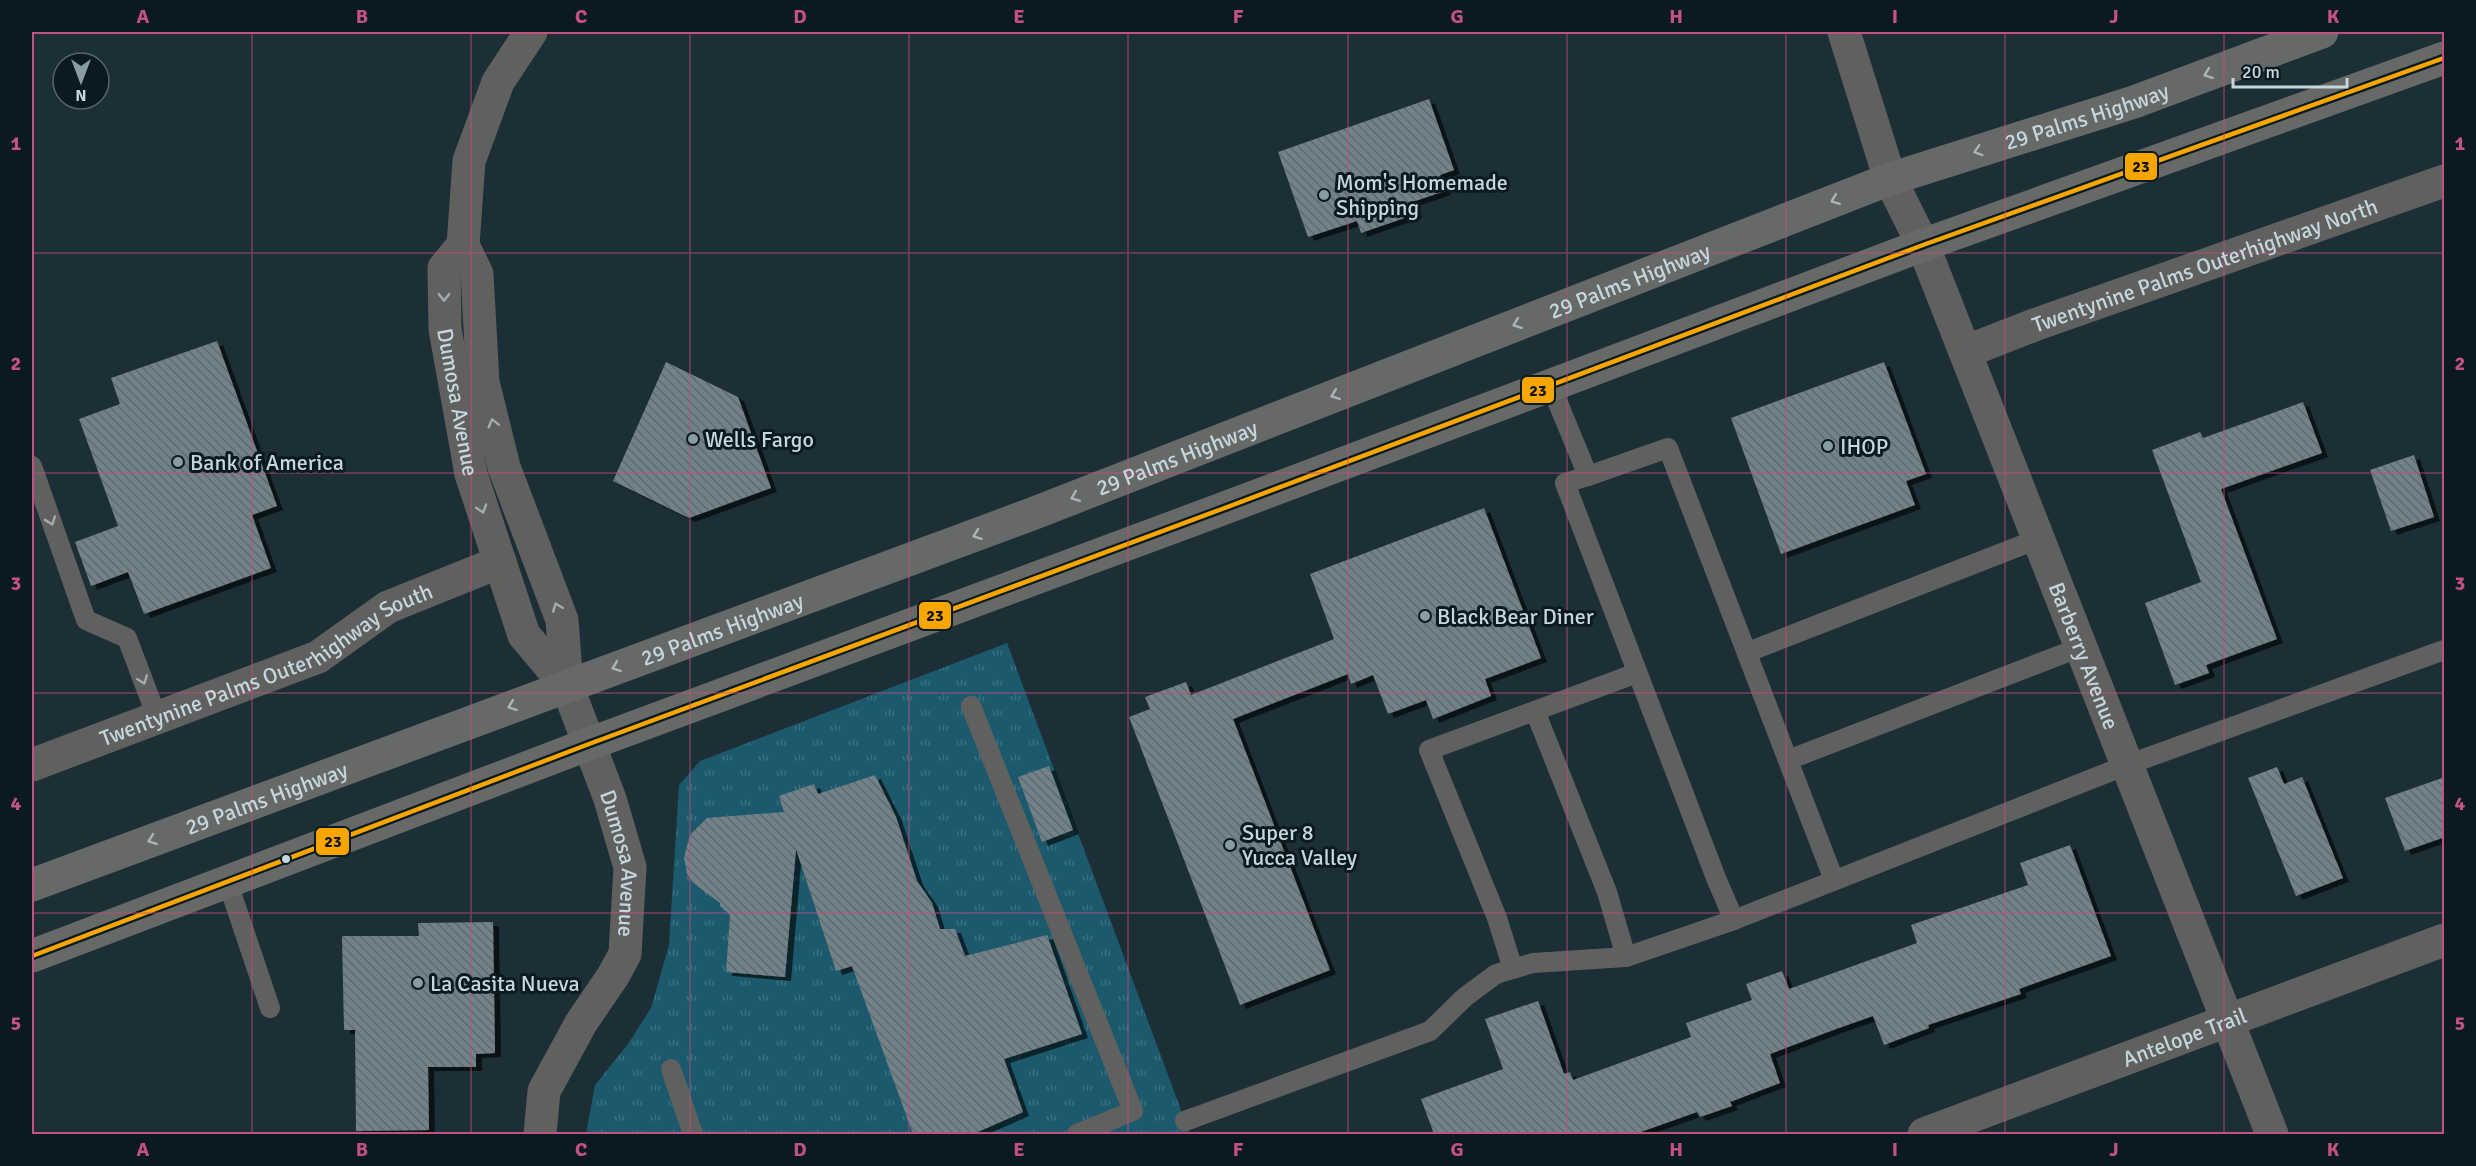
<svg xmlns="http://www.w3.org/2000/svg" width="2476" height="1166" font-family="Signika,sans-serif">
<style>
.grass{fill:url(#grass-tufts)}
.building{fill:url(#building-back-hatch);filter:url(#shadow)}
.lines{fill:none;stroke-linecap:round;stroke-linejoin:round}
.lane{stroke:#60605e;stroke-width:20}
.street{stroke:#60605e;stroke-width:33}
.primary{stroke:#676967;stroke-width:33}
.bus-1-casing{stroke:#0b1a20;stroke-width:9}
.bus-1{stroke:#f7a600;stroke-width:4.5}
.oneway{stroke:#a8b5ba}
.oneway2{stroke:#a1adb1}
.grid{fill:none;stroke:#c35182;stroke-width:1.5;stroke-opacity:0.55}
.poi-dot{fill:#899ca3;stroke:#0b1a20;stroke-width:2}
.bus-dot{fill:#c4d6de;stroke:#0b1a20;stroke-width:2}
.labels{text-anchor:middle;stroke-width:6;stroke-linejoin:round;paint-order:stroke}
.street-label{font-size:22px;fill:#c4d6de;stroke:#0b1a20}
.poi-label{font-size:22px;fill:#c4d6de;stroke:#0b1a20;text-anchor:start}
.line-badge{stroke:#0b1a20;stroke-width:2}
.pale-badge-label{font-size:16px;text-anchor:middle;font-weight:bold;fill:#111}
.neatline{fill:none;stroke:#c35182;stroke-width:2}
.grid-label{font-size:20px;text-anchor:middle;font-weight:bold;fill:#c35182}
</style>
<defs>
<pattern id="grass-tufts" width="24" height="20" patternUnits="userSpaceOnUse" patternTransform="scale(1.5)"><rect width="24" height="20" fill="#1c596c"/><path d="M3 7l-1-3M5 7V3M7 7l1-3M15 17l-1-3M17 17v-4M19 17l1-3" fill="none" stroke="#3b7081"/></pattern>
<pattern id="building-back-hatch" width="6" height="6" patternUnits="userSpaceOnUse" patternTransform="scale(1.5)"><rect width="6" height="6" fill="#728288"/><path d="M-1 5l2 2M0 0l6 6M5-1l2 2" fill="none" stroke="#5f6b70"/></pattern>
<filter id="shadow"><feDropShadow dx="6" dy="4" stdDeviation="0" flood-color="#0009"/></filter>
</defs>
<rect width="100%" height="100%" fill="#1c2f36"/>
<!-- grass -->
<polygon class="grass" points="1007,643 1190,1134 586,1134 595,1085 628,1044 651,1008 669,945 679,785 700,761"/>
<!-- building -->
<g class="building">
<polygon points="1429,99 1454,170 1440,175 1445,191 1412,202 1416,214 1361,233 1357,221 1308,237 1278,152"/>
<polygon points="217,341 277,506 252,515 271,568 144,614 128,572 91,586 75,542 118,526 79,419 120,404 111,378"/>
<polygon points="666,362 738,397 771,488 689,518 613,481"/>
<polygon points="1884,362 1926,474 1906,481 1915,505 1781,554 1731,418"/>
<polygon points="2303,402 2322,453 2221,489 2277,639 2206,665 2209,673 2175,685 2145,603 2201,582 2152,450 2200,432 2203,438"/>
<polygon points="2414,455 2434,517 2391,531 2370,470"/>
<polygon points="1484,508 1541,658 1485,679 1491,696 1433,719 1426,700 1388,714 1373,675 1351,684 1348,674 1233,719 1330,970 1240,1005 1129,717 1150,709 1145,697 1186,682 1191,695 1334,639 1310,574"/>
<polygon points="1049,766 1073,830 1042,842 1018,777"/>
<polygon points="2277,767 2284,784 2302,777 2343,878 2296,896 2248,778"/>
<polygon points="875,775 896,817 917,881 932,903 940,929 955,929 965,956 1047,935 1082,1034 1004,1059 1023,1112 973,1134 913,1134 852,966 836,971 796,849 785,977 726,972 730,915 720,906 720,903 693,883 687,874 684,857 690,835 707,818 784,812 779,796 814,784 818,794"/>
<polygon points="2445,777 2445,837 2405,851 2385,798"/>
<polygon points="2070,845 2111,956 2019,989 2021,994 1928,1025 1929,1028 1884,1045 1873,1016 1836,1029 1770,1054 1780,1083 1730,1102 1732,1106 1700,1117 1697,1112 1635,1134 1434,1134 1421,1099 1503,1069 1485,1019 1538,1001 1564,1074 1570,1072 1573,1080 1691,1037 1686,1023 1752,1000 1746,984 1782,971 1789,989 1917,943 1911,925 2028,885 2020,863"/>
<polygon points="493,922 495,1053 476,1054 476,1067 428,1067 429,1130 356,1131 355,1030 344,1030 342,936 419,936 418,923"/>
</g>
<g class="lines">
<!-- lane -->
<g class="lane">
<polyline points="1551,386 1588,476 1565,483 1716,878 1734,920"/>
<polyline points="32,466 86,620 127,638 157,717"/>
<polyline points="1588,476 1668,448 1834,880"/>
<polyline points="1748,652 2038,539"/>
<polyline points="971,706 1133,1111 1077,1134"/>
<polyline points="1535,711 1607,892 1626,957"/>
<polyline points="1788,760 2081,647"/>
<polyline points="228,883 270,1008"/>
<polyline points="1513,969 1497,918 1429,750 1637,673"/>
<polyline points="671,1069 693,1134"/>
<polyline points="1185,1121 1430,1031 1465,997 1496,974 1533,963 1626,957 1734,920 2127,765 2444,650"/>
</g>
<!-- street -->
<g class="street">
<path id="s1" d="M 531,32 L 498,82 L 469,161 L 463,245 L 477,274 L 483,382 L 504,467 L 562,620 L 567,686 L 610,799 L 630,867 L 625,954 L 613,976 L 581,1023 L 544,1091 L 540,1134"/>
<path id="s2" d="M 1844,32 L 1890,179 L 1923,245 L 2272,1134"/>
<path id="s3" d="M 463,245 L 444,268 L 445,329 L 471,474 L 524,635 L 567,686"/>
<path id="s4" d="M 1965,352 L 2037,324 L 2444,181"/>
<path id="s5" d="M 32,765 L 318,657 L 388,607 L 500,562"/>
<path id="s6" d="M 1924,1134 L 2444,940"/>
</g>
<!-- primary -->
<g class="primary">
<path id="s7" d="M 32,885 L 1032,514 L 1890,179 L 2134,102 L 2322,32"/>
<polyline points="32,956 589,744 1222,509 1923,245 2444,58"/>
</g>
<defs>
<polyline id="bus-1" points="32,956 589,744 1222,509 1923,245 2444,58"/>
</defs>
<!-- bus-1 casing -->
<use href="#bus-1" class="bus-1-casing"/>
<!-- bus-1 -->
<use href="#bus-1" class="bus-1"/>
</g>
<!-- one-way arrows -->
<defs><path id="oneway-chevron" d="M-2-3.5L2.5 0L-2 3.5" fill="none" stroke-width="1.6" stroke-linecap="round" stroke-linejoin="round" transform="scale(1.5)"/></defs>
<g class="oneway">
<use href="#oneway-chevron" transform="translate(2208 74) rotate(159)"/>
<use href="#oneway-chevron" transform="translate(1978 151) rotate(162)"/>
<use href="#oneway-chevron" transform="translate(1835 200) rotate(159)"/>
<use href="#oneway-chevron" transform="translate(1517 324) rotate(159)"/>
<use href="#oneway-chevron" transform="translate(1335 395) rotate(159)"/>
<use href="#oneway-chevron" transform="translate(1075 497) rotate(158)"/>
<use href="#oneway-chevron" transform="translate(977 535) rotate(160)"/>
<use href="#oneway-chevron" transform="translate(616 667) rotate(160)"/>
<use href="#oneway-chevron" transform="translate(512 706) rotate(159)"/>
<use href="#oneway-chevron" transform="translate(152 840) rotate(160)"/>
</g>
<g class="oneway2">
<use href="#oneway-chevron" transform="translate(444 297) rotate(90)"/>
<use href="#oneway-chevron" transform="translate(493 423) rotate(-104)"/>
<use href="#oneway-chevron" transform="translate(482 509) rotate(72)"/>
<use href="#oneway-chevron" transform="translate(51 521) rotate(71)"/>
<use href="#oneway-chevron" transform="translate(557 607) rotate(-111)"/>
<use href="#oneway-chevron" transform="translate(143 680) rotate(69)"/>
</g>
<!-- grid -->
<path class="grid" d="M 252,32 L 252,1134M 471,32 L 471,1134M 690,32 L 690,1134M 909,32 L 909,1134M 1128,32 L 1128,1134M 1348,32 L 1348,1134M 1567,32 L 1567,1134M 1786,32 L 1786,1134M 2005,32 L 2005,1134M 2224,32 L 2224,1134M 32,253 L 2444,253M 32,473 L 2444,473M 32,693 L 2444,693M 32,913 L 2444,913"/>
<!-- markers -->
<g class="poi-dot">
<circle cx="1324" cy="195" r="6"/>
<circle cx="693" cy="439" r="6"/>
<circle cx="1828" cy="446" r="6"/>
<circle cx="178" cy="462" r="6"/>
<circle cx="1425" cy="616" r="6"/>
<circle cx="1230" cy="845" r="6"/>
<circle cx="418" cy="983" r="6"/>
</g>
<circle class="bus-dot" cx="286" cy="859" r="5"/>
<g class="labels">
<!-- street labels -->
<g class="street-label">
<text dy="8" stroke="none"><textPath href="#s7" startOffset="2194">29 Palms Highway</textPath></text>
<text dy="8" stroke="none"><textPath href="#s4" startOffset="255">Twentynine Palms Outerhighway North</textPath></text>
<text dy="8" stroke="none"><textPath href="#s7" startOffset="1708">29 Palms Highway</textPath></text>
<text dy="8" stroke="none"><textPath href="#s3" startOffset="165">Dumosa Avenue</textPath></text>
<text dy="8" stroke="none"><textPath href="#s7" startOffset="1222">29 Palms Highway</textPath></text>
<text dy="8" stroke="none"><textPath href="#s7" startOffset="736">29 Palms Highway</textPath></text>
<text dy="8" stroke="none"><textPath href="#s2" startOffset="669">Barberry Avenue</textPath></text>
<text dy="8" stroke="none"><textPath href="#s5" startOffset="256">Twentynine Palms Outerhighway South</textPath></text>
<text dy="8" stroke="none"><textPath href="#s7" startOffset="250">29 Palms Highway</textPath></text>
<text dy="8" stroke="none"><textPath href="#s1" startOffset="873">Dumosa Avenue</textPath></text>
<text dy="8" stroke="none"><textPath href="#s6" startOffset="278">Antelope Trail</textPath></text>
</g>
<!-- poi labels -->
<g class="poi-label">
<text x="1336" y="190">Mom's Homemade<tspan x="1336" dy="25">Shipping</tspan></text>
<text x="705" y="447">Wells Fargo</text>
<text x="1840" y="454">IHOP</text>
<text x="190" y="470">Bank of America</text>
<text x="1437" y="624">Black Bear Diner</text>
<text x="1242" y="840">Super 8<tspan x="1242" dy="25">Yucca Valley</tspan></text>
<text x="430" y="991">La Casita Nueva</text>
</g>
</g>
<g class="line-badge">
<rect x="2124" y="152" width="34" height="29" rx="6" fill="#f7a600"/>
<rect x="1521" y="376" width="34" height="28" rx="6" fill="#f7a600"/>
<rect x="918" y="601" width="34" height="29" rx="6" fill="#f7a600"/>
<rect x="315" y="827" width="35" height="29" rx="6" fill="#f7a600"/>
</g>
<g class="pale-badge-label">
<text x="2141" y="172">23</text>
<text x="1538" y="396">23</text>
<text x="935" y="621">23</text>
<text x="333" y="847">23</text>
</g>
<!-- border -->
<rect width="2476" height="1166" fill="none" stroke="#0b1a20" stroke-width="66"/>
<!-- north arrow -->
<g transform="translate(81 81) rotate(180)"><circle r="28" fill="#0b1a20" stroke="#55656c" stroke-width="1.5"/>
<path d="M0-4.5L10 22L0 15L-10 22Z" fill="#899ca3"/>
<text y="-9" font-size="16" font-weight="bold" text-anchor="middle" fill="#c4d6de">N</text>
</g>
<!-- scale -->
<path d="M2233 78v9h114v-9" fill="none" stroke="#c4d6de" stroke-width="3"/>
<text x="2242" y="78" font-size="18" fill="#c4d6de" stroke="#0b1a20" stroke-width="4.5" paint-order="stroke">20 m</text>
<rect x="33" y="33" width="2410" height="1100" class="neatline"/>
<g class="grid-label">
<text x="143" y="23">A</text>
<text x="362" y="23">B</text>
<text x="581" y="23">C</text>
<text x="800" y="23">D</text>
<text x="1019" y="23">E</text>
<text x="1238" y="23">F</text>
<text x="1457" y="23">G</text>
<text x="1676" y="23">H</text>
<text x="1895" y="23">I</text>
<text x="2114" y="23">J</text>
<text x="2333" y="23">K</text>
<text x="16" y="150">1</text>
<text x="2460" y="150">1</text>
<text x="16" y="370">2</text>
<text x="2460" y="370">2</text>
<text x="16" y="590">3</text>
<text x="2460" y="590">3</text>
<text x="16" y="810">4</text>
<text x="2460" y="810">4</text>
<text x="16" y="1030">5</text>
<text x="2460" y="1030">5</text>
<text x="143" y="1156">A</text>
<text x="362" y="1156">B</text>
<text x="581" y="1156">C</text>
<text x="800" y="1156">D</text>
<text x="1019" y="1156">E</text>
<text x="1238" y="1156">F</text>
<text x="1457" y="1156">G</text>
<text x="1676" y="1156">H</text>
<text x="1895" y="1156">I</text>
<text x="2114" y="1156">J</text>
<text x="2333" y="1156">K</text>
</g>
</svg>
